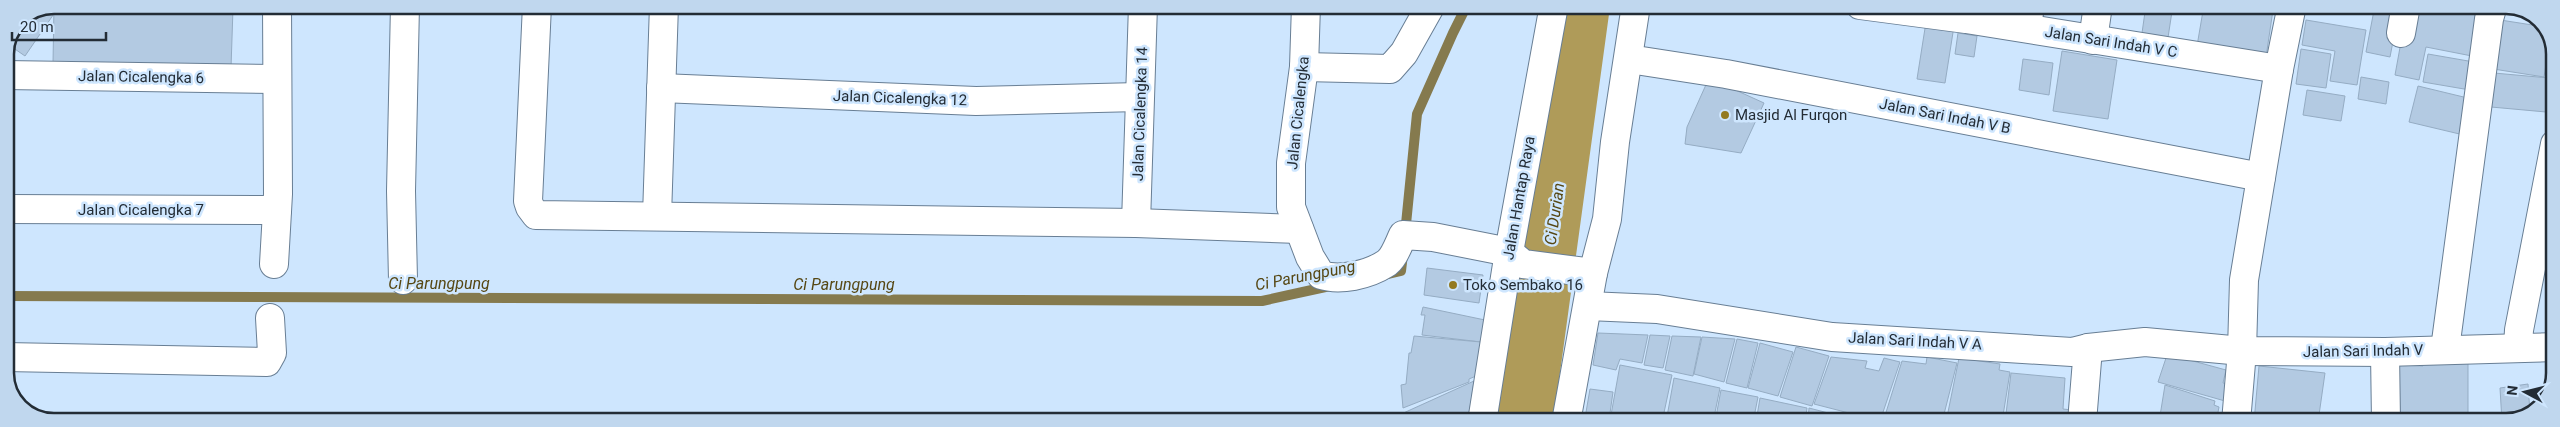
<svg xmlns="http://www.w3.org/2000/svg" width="2560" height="427" font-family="Roboto,sans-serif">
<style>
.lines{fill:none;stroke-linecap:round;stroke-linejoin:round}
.stream{stroke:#857a4e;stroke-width:10}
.river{stroke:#af9b59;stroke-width:56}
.building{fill:#b3cae2;stroke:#95acc3}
.minor-casing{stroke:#687e94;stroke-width:30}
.minor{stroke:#fff;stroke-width:28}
.poi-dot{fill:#937a21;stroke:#cee6fe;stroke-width:2}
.labels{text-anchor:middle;stroke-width:5;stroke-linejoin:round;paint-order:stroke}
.street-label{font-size:15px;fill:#232c35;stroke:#cee6fe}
.poi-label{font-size:15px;fill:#232c35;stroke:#cee6fe;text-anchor:start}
.water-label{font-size:16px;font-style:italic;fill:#564713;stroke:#cee6fe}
.rim{fill:none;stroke:#232c35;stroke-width:2.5}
</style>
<rect width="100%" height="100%" fill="#cee6fe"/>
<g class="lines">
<!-- stream -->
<g class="stream">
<polyline points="1405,234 1417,114 1453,33 1467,5"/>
<polyline points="1384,275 1401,271 1403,254"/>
<polyline points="5,296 1262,301 1330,286"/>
</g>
<!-- river -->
<polyline class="river" points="1525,422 1582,5"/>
</g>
<!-- building -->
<g class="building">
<polygon points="54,5 60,5 25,56 9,45 19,19"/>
<polygon points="54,5 213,5 213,8 233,8 231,68 53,63"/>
<polygon points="1966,5 2012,5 2009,20"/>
<polygon points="2146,5 2173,5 2167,44 2141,40"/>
<polygon points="2204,5 2241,5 2273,10 2266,57 2197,46"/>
<polygon points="2375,5 2400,5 2390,57 2366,52"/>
<polygon points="2416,5 2482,7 2472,56 2426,47 2419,80 2395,75 2401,42"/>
<polygon points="2494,19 2545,27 2550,38 2544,77 2487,68"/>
<polygon points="2306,20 2366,30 2357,85 2330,81 2335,51 2302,45"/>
<polygon points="1926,22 1954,26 1945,83 1917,79"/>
<polygon points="1958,33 1977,36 1974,57 1955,54"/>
<polygon points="2301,49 2331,54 2326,88 2296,84"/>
<polygon points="2062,51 2117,60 2108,119 2053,111"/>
<polygon points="2428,54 2474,62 2470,90 2423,82"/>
<polygon points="2023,59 2053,63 2049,95 2019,90"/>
<polygon points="2483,72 2549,78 2546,112 2480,106"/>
<polygon points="2361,77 2389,82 2386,104 2358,99"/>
<polygon points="1709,78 1764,103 1741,153 1685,144 1687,127"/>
<polygon points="2418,86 2476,100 2468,136 2409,122"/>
<polygon points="2307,90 2345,96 2341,121 2303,115"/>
<polygon points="1427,268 1483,275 1479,303 1424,295"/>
<polygon points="1423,307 1485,320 1481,342 1422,335 1425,315 1421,315"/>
<polygon points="1598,333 1648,335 1642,363 1620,359 1616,370 1593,365"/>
<polygon points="1650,335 1670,336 1663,368 1644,365"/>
<polygon points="1414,336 1481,342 1476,376 1469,379 1469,382 1403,408 1401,385 1406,384 1409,353 1411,353"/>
<polygon points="1672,336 1701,337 1693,376 1665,370"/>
<polygon points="1702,337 1735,339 1724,382 1694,374"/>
<polygon points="1737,339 1758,343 1747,388 1726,383"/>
<polygon points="1760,343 1793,352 1778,396 1748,388"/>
<polygon points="1796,347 1829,356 1812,406 1780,397"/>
<polygon points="1831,357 1867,361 1865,368 1879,371 1884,358 1900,362 1880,421 1814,404"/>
<polygon points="1927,357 1957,363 1942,422 1883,422 1902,361 1926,364"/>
<polygon points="1959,358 2000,364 1999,370 2010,372 2002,422 1946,422"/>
<polygon points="2166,358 2182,358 2226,370 2223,383 2229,384 2225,401 2158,382"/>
<polygon points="2423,360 2468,361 2468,419 2447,419 2446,422 2394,422 2397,365 2423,366"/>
<polygon points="1620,365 1672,375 1662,422 1640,422 1611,415"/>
<polygon points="2259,366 2325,373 2318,422 2254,422"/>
<polygon points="2011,373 2065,378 2063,409 2072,410 2071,422 2005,422"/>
<polygon points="1674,378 1720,388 1713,422 1666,422"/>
<polygon points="1474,381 1468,422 1398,422 1399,415"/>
<polygon points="2528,384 2530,413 2502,422 2500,388"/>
<polygon points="2165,385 2215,401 2214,405 2219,407 2216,422 2159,422"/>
<polygon points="1590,389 1613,392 1609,420 1585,418"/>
<polygon points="1721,390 1758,397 1753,422 1715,422"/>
<polygon points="1760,398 1807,408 1805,422 1756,422"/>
<polygon points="1809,408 1859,421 1858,422 1808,422"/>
</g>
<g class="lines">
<defs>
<g id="minor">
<polyline points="537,5 528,201 530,207 536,215 1136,223 1299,229"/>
<path d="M 1306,5 L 1304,67 L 1291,163 L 1291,207 L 1310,257 L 1321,275 C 1340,281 1368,275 1385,264 C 1394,259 1399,243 1403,235 L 1433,237 L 1509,252"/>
<polyline points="1860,5 1966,19 2279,69"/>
<polyline points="2027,28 2030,5"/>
<polyline points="2401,33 2406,5"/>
<polyline points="2093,40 2098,5"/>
<polyline points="1629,59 1726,74 2261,177"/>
<polyline points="1304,67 1390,69 1404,53 1431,5"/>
<polyline points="5,75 276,79"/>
<polyline points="661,88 976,101 1139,97"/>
<polyline points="5,209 277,210"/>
<polyline points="657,216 664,5"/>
<polyline points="1136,223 1143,5"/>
<polyline points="1509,252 1523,264 1593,273"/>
<polyline points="274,264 278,194 277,5"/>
<polyline points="403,280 401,191 405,5"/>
<polyline points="1588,306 1657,309 1832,337 2072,352 2088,348 2145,342 2242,351 2385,352 2555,347"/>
<polyline points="2518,347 2519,330 2555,144"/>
<polyline points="2445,349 2489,19 2493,5"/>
<polyline points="2385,352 2386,422"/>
<polyline points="5,357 267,362 272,353 270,318"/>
<polyline points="1482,422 1509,252 1554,5"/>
<polyline points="1566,422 1593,273 1607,219 1615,142 1636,5"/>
<polyline points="2082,422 2088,348"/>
<polyline points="2236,422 2242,351 2244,280 2279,69 2292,5"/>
</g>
</defs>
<!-- minor casing -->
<use href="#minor" class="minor-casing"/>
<!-- minor -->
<use href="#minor" class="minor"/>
</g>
<!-- markers -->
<g class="poi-dot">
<circle cx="1725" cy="115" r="5"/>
<circle cx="1453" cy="285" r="5"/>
</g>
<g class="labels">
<!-- street labels -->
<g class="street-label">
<text transform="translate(2111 42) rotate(9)" y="5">Jalan Sari Indah V C</text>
<text transform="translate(141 77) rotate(1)" y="5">Jalan Cicalengka 6</text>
<text transform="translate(900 98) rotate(2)" y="5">Jalan Cicalengka 12</text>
<text transform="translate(1298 113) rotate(-84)" y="5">Jalan Cicalengka</text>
<text transform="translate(1140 114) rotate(-88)" y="5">Jalan Cicalengka 14</text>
<text transform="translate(1945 116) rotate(11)" y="5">Jalan Sari Indah V B</text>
<text transform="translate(1519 198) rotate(-80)" y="5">Jalan Hantap Raya</text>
<text x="141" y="215">Jalan Cicalengka 7</text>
<text transform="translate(1915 341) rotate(3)" y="5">Jalan Sari Indah V A</text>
<text transform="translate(2363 351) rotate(-1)" y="5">Jalan Sari Indah V</text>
</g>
<!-- poi labels -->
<g class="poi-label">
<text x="1735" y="120">Masjid Al Furqon</text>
<text x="1463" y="290">Toko Sembako 16</text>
</g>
<!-- water labels -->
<g class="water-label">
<text transform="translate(1554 214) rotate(-82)" y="6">Ci Durian</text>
<text transform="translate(1305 275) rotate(-11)" y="6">Ci Parungpung</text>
<text x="439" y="289">Ci Parungpung</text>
<text x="844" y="290">Ci Parungpung</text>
</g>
</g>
<!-- crop -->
<path d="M0 0H2560V427H0ZM54 14H2506A40 40 0 0 1 2546 54V373A40 40 0 0 1 2506 413H54A40 40 0 0 1 14 373V54A40 40 0 0 1 54 14Z" fill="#c0d7ee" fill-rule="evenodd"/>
<path class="rim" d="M54 14H2506A40 40 0 0 1 2546 54V373A40 40 0 0 1 2506 413H54A40 40 0 0 1 14 373V54A40 40 0 0 1 54 14Z"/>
<!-- north arrow -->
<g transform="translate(2525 392) rotate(277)" stroke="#cee6fe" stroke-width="4" paint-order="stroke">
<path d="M0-4L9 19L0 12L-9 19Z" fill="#232c35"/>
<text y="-8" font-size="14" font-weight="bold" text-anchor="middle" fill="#232c35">N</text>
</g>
<!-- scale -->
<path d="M12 32v8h94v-8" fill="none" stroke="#232c35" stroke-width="2.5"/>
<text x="20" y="32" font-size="15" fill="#232c35" stroke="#cee6fe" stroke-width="4" paint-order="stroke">20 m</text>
</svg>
